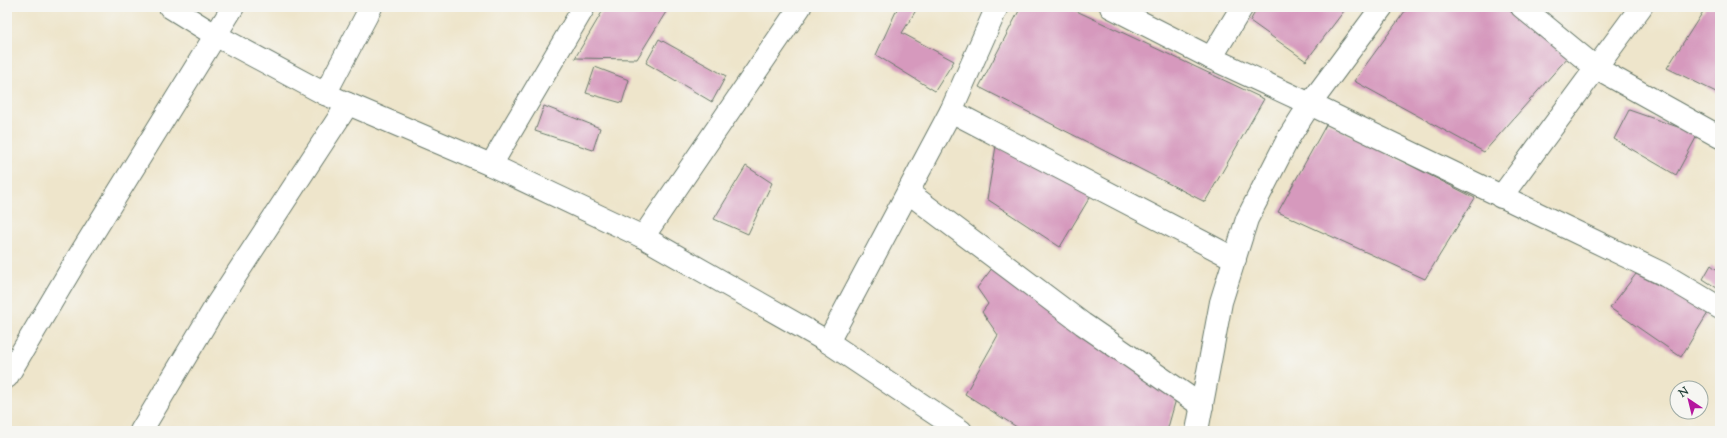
<svg xmlns="http://www.w3.org/2000/svg" width="1727" height="438" font-family="'Sorts Mill Goudy',serif">
<style>
.building{fill:#d699bd}
.lines{fill:none;stroke-linecap:round;stroke-linejoin:round}
.street-casing{stroke:#677869;stroke-width:24}
.street{stroke:#fff;stroke-width:22}
</style>
<rect width="100%" height="100%" fill="#f6f6f2"/>
<filter id="ink" filterUnits="userSpaceOnUse"><feTurbulence type="fractalNoise" baseFrequency=".025" numOctaves="2"/><feDisplacementMap in="SourceGraphic" scale="8" xChannelSelector="R" yChannelSelector="G"/><feConvolveMatrix kernelMatrix="1 2 1 2 8 2 1 2 1" color-interpolation-filters="sRGB"/></filter>
<filter id="wash" filterUnits="userSpaceOnUse"><feTurbulence type="fractalNoise" baseFrequency=".012" numOctaves="4" result="noise"/><feDisplacementMap in="SourceGraphic" scale="16" xChannelSelector="R" yChannelSelector="G"/><feGaussianBlur stdDeviation="0.9" result="paint"/><feColorMatrix in="noise" values="0 0 0 0 0 0 0 0 0 0 0 0 0 0 0 0 0 1.4 0 .05"/><feComposite in="paint" operator="in"/></filter>
<g filter="url(#wash)">
<rect width="100%" height="100%" fill="#eee5cb"/>
<g id="blocks">
<!-- building -->
<g class="building">
<polygon points="605,7 669,7 637,59 575,58"/>
<polygon points="898,7 918,7 902,33 954,61 935,91 876,55"/>
<polygon points="1021,7 1068,7 1264,99 1205,202 979,87"/>
<polygon points="1258,7 1347,7 1306,61 1250,21"/>
<polygon points="1408,7 1505,7 1568,57 1484,152 1354,81"/>
<polygon points="1706,7 1720,7 1720,94 1667,68"/>
<polygon points="659,39 726,76 712,102 646,63"/>
<polygon points="595,67 629,80 622,103 586,93"/>
<polygon points="544,106 600,128 593,150 535,131"/>
<polygon points="1629,110 1698,134 1676,175 1614,139"/>
<polygon points="1327,123 1475,198 1425,279 1278,212"/>
<polygon points="996,146 1093,192 1060,247 987,199"/>
<polygon points="746,166 772,183 748,234 714,219"/>
<polygon points="1711,265 1720,272 1720,290 1703,279"/>
<polygon points="993,267 1178,392 1167,431 1023,431 965,394 998,335 982,312 988,304 977,288"/>
<polygon points="1636,274 1660,286 1665,277 1711,308 1681,357 1610,308"/>
</g>
</g>
</g>
<g filter="url(#ink)">
<use href="#blocks" fill-opacity="0" stroke="#677869" stroke-width="1"/>
<g class="lines">
<defs>
<g id="street">
<polyline points="170,7 215,35 325,94 491,165 643,237 828,342 961,431"/>
<polyline points="1111,7 1211,58 1310,104 1661,273 1720,308"/>
<polyline points="1522,7 1596,68 1720,137"/>
<polyline points="1211,58 1242,7"/>
<polyline points="325,94 371,7"/>
<polyline points="951,111 1235,259"/>
<polyline points="491,165 584,7"/>
<polyline points="909,193 1083,324 1202,406"/>
<polyline points="1501,197 1641,7"/>
<polyline points="643,237 800,7"/>
<polyline points="828,342 951,111 997,7"/>
<polyline points="7,377 77,259 233,7"/>
<polyline points="141,431 217,304 348,104"/>
<polyline points="1197,431 1221,302 1247,219 1289,137 1310,104 1382,7"/>
</g>
</defs>
<!-- street casing -->
<use href="#street" class="street-casing"/>
<!-- street -->
<use href="#street" class="street"/>
</g>
</g>
<!-- margin -->
<rect width="1727" height="438" fill="none" stroke="#f6f6f2" stroke-width="24"/>
<!-- north arrow -->
<g transform="translate(1689 400) rotate(325)"><circle r="19" fill="#f6f6f2" stroke="#a0aca6"/>
<path d="M0-3L7 15L0 10L-7 15Z" fill="#b5179e"/>
<text y="-6" font-size="11" font-weight="bold" text-anchor="middle" fill="#1f3d34">N</text>
</g>
</svg>
